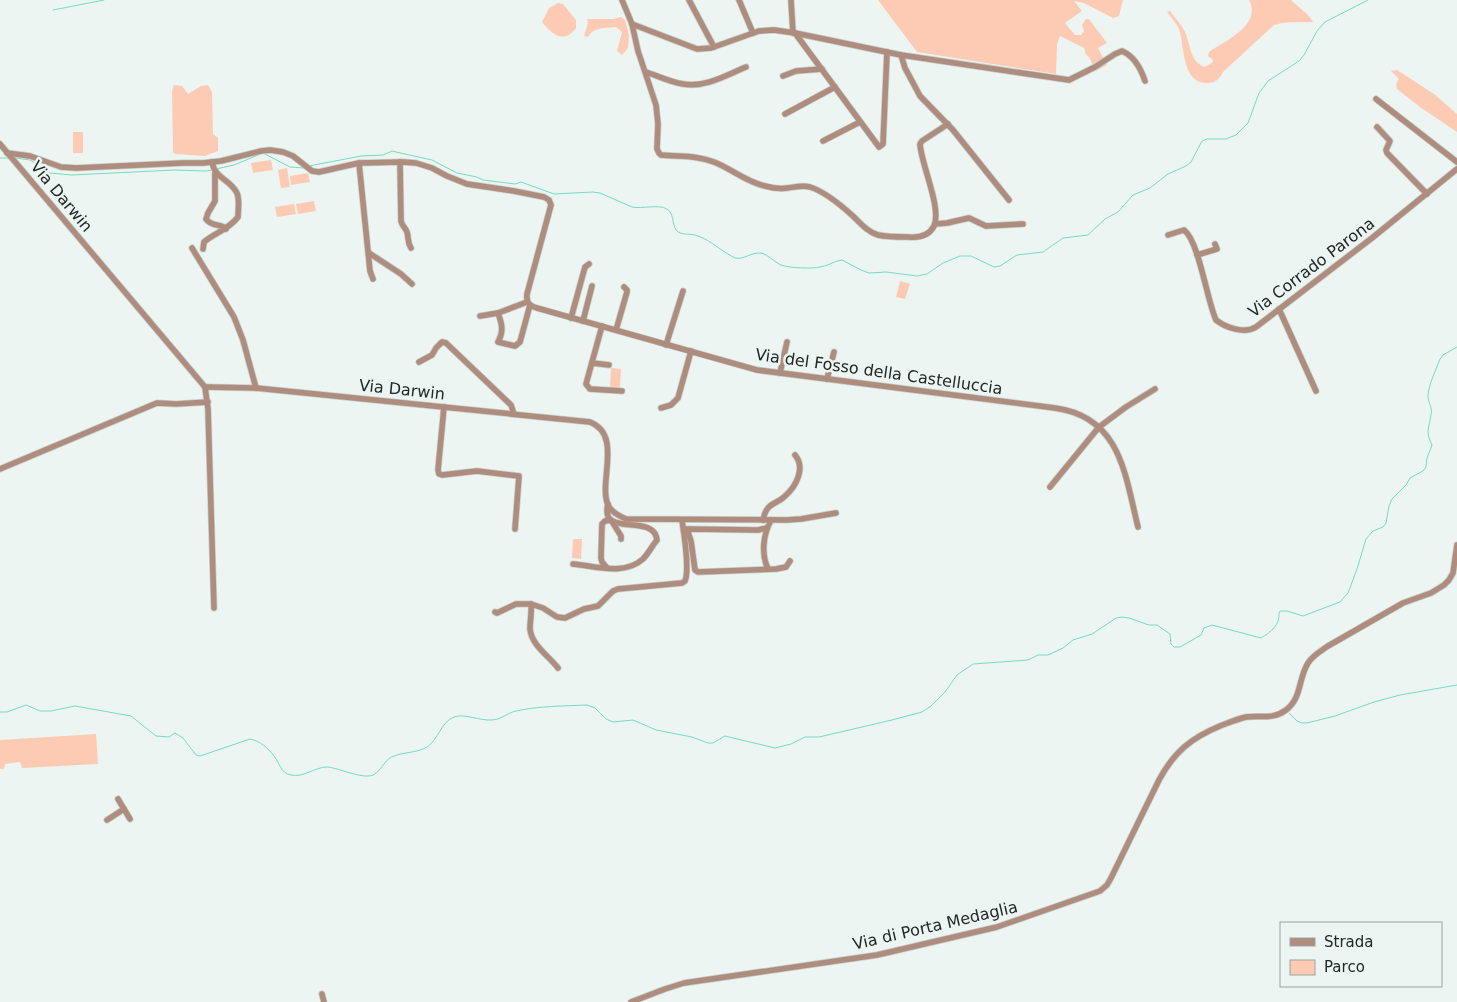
<svg xmlns="http://www.w3.org/2000/svg" width="1457" height="1002" font-family="'DejaVu Sans',sans-serif">
<style>
.green{fill:#fdcbb4}
.lines{fill:none;stroke-linecap:round;stroke-linejoin:round}
.stream{stroke:#76dbc3;stroke-width:1}
.minor-casing{stroke:#c8d0cd;stroke-width:7}
.minor{stroke:#ae8d7e;stroke-width:5.5}
.labels{text-anchor:middle;stroke-width:5;stroke-linejoin:round;paint-order:stroke}
.street-label{font-size:16px;fill:#232726;stroke:#ecf5f2}
</style>
<rect width="100%" height="100%" fill="#ecf5f2"/>
<!-- green -->
<g class="green">
<polygon points="878,0 1123,0 1119,16 1113,18 1084,3 1074,1 1082,11 1065,23 1075,35 1081,35 1084,31 1082,25 1086,19 1089,19 1107,43 1098,48 1107,65 1096,71 1089,57 1086,55 1084,48 1060,36 1057,44 1056,74 917,52"/>
<path d="M 1249,0 L 1291,0 C 1297,6 1310,15 1313,22 C 1299,23 1286,21 1274,25 L 1223,72 C 1219,79 1216,83 1208,83 C 1181,84 1185,46 1179,29 C 1176,23 1171,17 1167,12 L 1170,11 C 1175,18 1181,24 1185,32 C 1191,45 1189,60 1204,67 L 1212,63 L 1213,60 L 1208,56 L 1209,52 C 1226,40 1262,25 1249,0 Z"/>
<path d="M 558,3 L 563,4 L 576,20 L 576,28 C 574,31 570,35 566,36 C 557,40 547,28 542,22 L 549,8 Z"/>
<path d="M 621,17 L 625,20 L 629,35 L 628,48 L 622,55 L 617,51 L 622,32 L 616,27 C 606,28 593,27 588,37 L 584,36 L 588,23 L 587,19 L 613,19 Z"/>
<polygon points="1397,70 1434,94 1457,114 1457,132 1420,107 1397,89 1396,84 1399,79 1391,71"/>
<polygon points="174,85 182,86 188,94 201,86 208,85 212,92 213,134 218,138 218,151 205,156 175,154 173,152 172,91"/>
<rect x="73" y="132" width="10" height="21"/>
<polygon points="271,160 273,170 253,173 251,163"/>
<polygon points="287,168 290,187 281,188 278,170"/>
<polygon points="308,173 310,182 291,185 290,176"/>
<polygon points="314,201 316,211 298,214 296,204"/>
<polygon points="294,204 296,214 277,217 275,207"/>
<polygon points="900,281 910,284 905,299 896,297"/>
<polygon points="611,368 621,369 620,388 610,388"/>
<polygon points="573,539 582,539 581,559 572,558"/>
<polygon points="96,734 98,764 22,768 20,762 5,764 4,769 0,769 0,740"/>
</g>
<g class="lines">
<!-- stream -->
<g class="stream">
<polyline points="53,10 104,0"/>
<polyline points="0,158 9,158"/>
<polyline points="16,158 30,160 50,173 72,175 174,170 206,171 212,170"/>
<path d="M 309,166 L 361,156 L 383,155 L 392,151 L 396,152 L 432,160 L 457,173 L 477,177 L 483,180 L 515,184 L 521,182 L 554,194 L 593,192 L 600,193 L 632,207 C 642,209 659,204 667,209 C 674,213 672,224 676,230 C 681,236 692,233 698,236 C 712,241 722,252 735,258 C 744,260 751,252 761,253 C 769,255 774,262 781,265 C 789,268 812,269 820,267 C 828,266 834,261 842,260 L 861,270 L 869,273 L 886,272 L 917,276 L 927,274 L 943,263 L 960,256 L 971,256 L 994,267 L 1000,266 L 1017,255 L 1043,252 L 1063,238 L 1088,235 L 1105,219 L 1118,212 L 1133,195 L 1150,188 L 1168,174 L 1186,166 L 1191,162 L 1202,141 L 1207,139 L 1226,139 L 1236,135 L 1248,123 L 1259,93 L 1268,81 L 1299,61 L 1304,55 L 1317,31 L 1325,22 L 1368,0"/>
<polyline points="216,169 234,165 263,153 290,167 304,168"/>
<path d="M 0,712 L 7,712 L 26,705 L 40,711 L 51,711 L 75,706 L 131,716 L 156,736 L 169,737 L 175,733 L 183,738 L 196,755 L 200,756 L 250,739 C 260,741 268,748 274,756 C 280,763 280,773 291,775 C 303,778 315,767 327,767 C 340,768 365,781 375,774 C 382,769 386,758 394,756 C 404,752 417,753 427,747 C 438,740 441,722 454,717 C 463,713 481,721 491,720 C 501,720 507,713 516,711 C 539,706 564,706 587,705 L 595,708 L 606,719 L 613,722 L 633,720 L 656,730 L 692,737 L 708,743 L 713,743 L 725,736 L 775,748 L 791,744 L 805,737 L 819,737 L 892,720 L 922,712 L 931,706 L 945,692 L 957,675 L 973,664 L 1028,660 L 1038,655 L 1048,655 L 1063,648 L 1073,640 L 1092,634 L 1116,618 L 1122,617 L 1129,618 L 1149,625 L 1157,625 L 1170,634 L 1171,644 L 1174,647 L 1180,647 L 1201,635 L 1204,628 L 1212,625 L 1261,638 C 1271,632 1280,625 1279,613 L 1280,611 L 1287,611 L 1303,616 L 1340,602 L 1348,593 L 1357,569 L 1366,539 L 1373,531 L 1383,527 L 1386,523 L 1389,506 L 1392,499 L 1406,485 L 1410,478 L 1423,471 L 1426,467 L 1427,458 L 1432,445 C 1425,431 1429,429 1431,415 C 1433,408 1428,403 1428,396 C 1428,386 1436,370 1440,359 L 1443,355 L 1457,347"/>
<polyline points="1289,713 1297,721 1302,723 1307,723 1335,716 1374,702 1400,695 1457,685"/>
</g>
<defs>
<g id="minor">
<path d="M 622,0 L 632,24 L 638,51 L 656,105 L 658,124 L 657,149 L 659,153 L 661,155 C 679,157 697,155 714,162 C 732,169 746,182 765,186 C 772,188 780,189 788,188 C 795,187 803,185 810,187 C 826,192 842,206 854,217 C 861,224 868,232 878,235 C 887,237 899,237 908,237 C 919,238 929,236 934,226 C 942,208 921,164 920,144 L 922,141 L 948,124"/>
<polyline points="689,0 714,47"/>
<polyline points="739,0 753,33"/>
<polyline points="791,0 793,33"/>
<path d="M 632,24 L 697,49 L 711,48 L 759,31 L 774,30 L 795,33 L 901,55 L 1069,80 L 1095,67 L 1115,54 L 1122,51 C 1134,56 1141,69 1145,81"/>
<polyline points="795,33 879,147 883,144 887,52"/>
<polyline points="901,55 905,68 920,96 953,130 1009,200"/>
<path d="M 646,72 C 658,76 670,82 683,84 C 705,88 727,75 746,67"/>
<polyline points="783,76 796,71 822,69"/>
<polyline points="1376,99 1457,162"/>
<polyline points="785,114 835,87"/>
<polyline points="1377,127 1390,141 1386,150 1387,153 1427,194"/>
<polyline points="823,141 860,122"/>
<polyline points="0,144 205,387 208,409 214,608"/>
<path d="M 7,153 L 30,156 L 61,167 L 76,168 L 183,163 L 203,163 L 221,161 L 261,151 L 270,150 L 283,152 L 293,156 L 312,171 L 319,172 L 359,163 L 403,162 L 416,163 L 432,168 L 447,176 L 467,184 L 514,191 L 544,197 L 549,200 L 551,205 L 527,294 C 526,303 530,306 537,308 L 757,370 L 1055,408 C 1121,417 1125,475 1138,527"/>
<path d="M 400,162 L 401,221 C 402,226 405,227 407,232 C 409,238 407,242 411,248"/>
<polyline points="359,163 370,271 373,279"/>
<path d="M 215,173 L 215,201 L 208,213 L 206,219 C 213,228 221,223 226,229"/>
<polyline points="935,224 947,223 969,218 986,226 1023,224"/>
<path d="M 1168,235 L 1184,230 C 1199,241 1207,301 1216,320 C 1226,328 1245,334 1256,327 L 1372,238 L 1457,169"/>
<polyline points="192,248 234,317 243,340 256,388"/>
<path d="M 203,249 L 204,242 C 216,232 228,230 238,217 C 238,210 240,200 237,193 C 230,179 215,179 212,162"/>
<polyline points="369,253 401,274 412,284"/>
<polyline points="1197,255 1217,249 1215,244"/>
<polyline points="1279,309 1316,391"/>
<path d="M 498,313 C 502,324 504,331 498,342 L 515,346 L 520,342 L 530,305"/>
<polyline points="480,316 498,313 527,302"/>
<polyline points="571,318 585,267 589,264"/>
<polyline points="583,321 592,286"/>
<polyline points="602,326 586,384 590,389 622,391"/>
<polyline points="616,330 627,292 627,290 624,287"/>
<polyline points="666,345 683,291"/>
<polyline points="419,362 432,355 436,348 442,342 446,343 511,405 514,414"/>
<polyline points="592,363 609,365"/>
<polyline points="780,373 787,342"/>
<polyline points="827,379 834,352"/>
<path d="M 205,387 L 256,388 L 590,422 C 623,435 598,482 608,505 C 611,512 619,516 626,519 L 786,520 L 801,519 L 836,513"/>
<polyline points="444,407 438,470 439,474 442,475 477,471 519,476 515,529"/>
<polyline points="661,408 671,405 678,398 691,351"/>
<polyline points="0,469 157,403 176,404 208,402"/>
<polyline points="1050,487 1099,427 1126,407 1155,389"/>
<path d="M 763,520 C 764,515 766,509 770,506 C 775,502 780,501 784,497 C 796,487 806,468 795,455"/>
<polyline points="767,528 758,530 687,529 691,541 695,570 698,572 776,569 786,567 790,561"/>
<path d="M 573,564 C 595,566 624,576 643,559 C 648,554 652,546 657,540 C 654,512 599,539 608,504"/>
<polyline points="607,568 602,562 601,558 602,524 605,521 611,520 621,536 621,539"/>
<path d="M 768,569 C 761,554 763,535 771,520"/>
<path d="M 531,604 C 532,613 530,620 530,629 C 532,646 548,655 558,668"/>
<path d="M 495,612 L 497,613 L 516,604 L 531,604 L 543,608 L 557,617 L 565,618 L 584,609 L 598,606 L 613,591 L 618,589 L 682,583 L 685,581 C 690,569 684,534 682,520"/>
<polyline points="118,799 130,819"/>
<polyline points="107,820 124,809"/>
<polyline points="322,994 324,1002"/>
<path d="M 631,1002 L 665,989 L 684,983 L 877,955 L 997,927 L 1100,891 L 1107,885 L 1111,878 L 1159,780 C 1174,752 1191,738 1220,726 C 1228,723 1237,719 1246,717 C 1260,715 1273,720 1286,710 C 1302,698 1298,679 1308,663 C 1313,655 1321,651 1328,646 L 1403,603 L 1431,593 L 1444,585 L 1449,580 L 1453,573 L 1457,545"/>
</g>
</defs>
<!-- minor casing -->
<use href="#minor" class="minor-casing"/>
<!-- minor -->
<use href="#minor" class="minor"/>
</g>
<g class="labels">
<!-- street labels -->
<g class="street-label">
<text transform="translate(62 196) rotate(50)" y="6">Via Darwin</text>
<text transform="translate(1311 267) rotate(-37)" y="6">Via Corrado Parona</text>
<text transform="translate(879 371) rotate(8)" y="6">Via del Fosso della Castelluccia</text>
<text transform="translate(402 389) rotate(6)" y="6">Via Darwin</text>
<text transform="translate(935 925) rotate(-13)" y="6">Via di Porta Medaglia</text>
</g>
</g>
<!-- legend -->
<rect x="1280" y="922" width="162" height="65" fill="#ecf5f2" stroke="#9ca3a0"/>
<rect x="1290" y="938" width="25" height="8" fill="#ae8d7e" stroke="#9ca3a0"/>
<text x="1324" y="947" font-size="15" fill="#232726">Strada</text>
<rect x="1290" y="960" width="25" height="15" fill="#fdcbb4" stroke="#9ca3a0"/>
<text x="1324" y="972" font-size="15" fill="#232726">Parco</text>
</svg>
